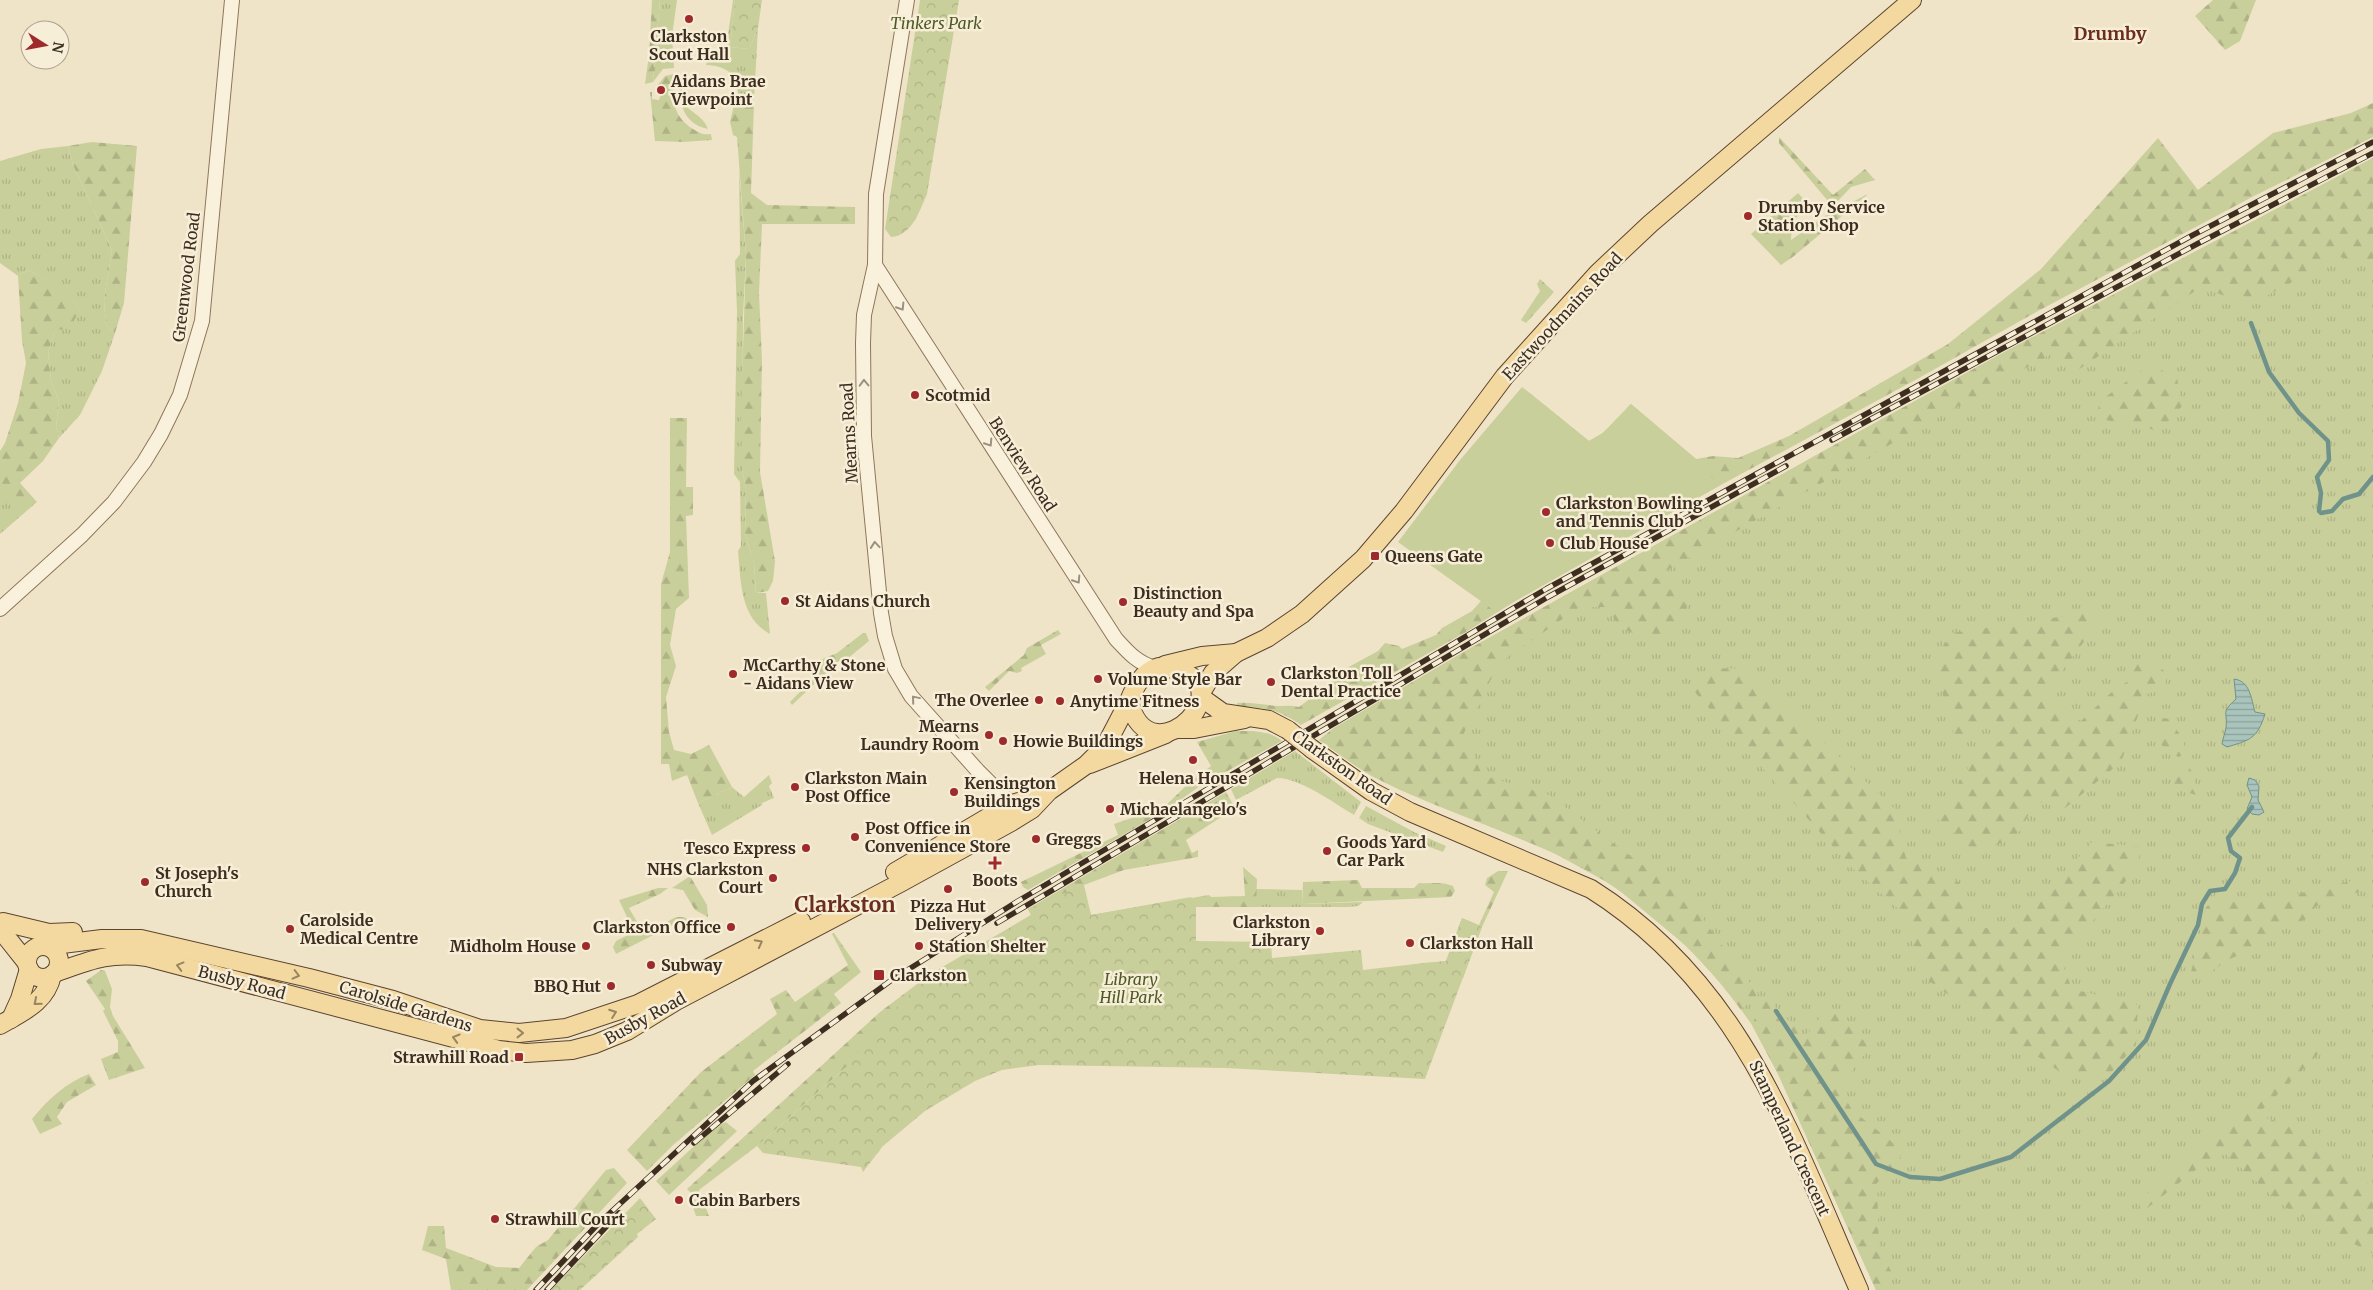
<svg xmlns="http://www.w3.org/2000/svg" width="2373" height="1290" font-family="Merriweather,serif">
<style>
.grass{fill:url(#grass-tufts)}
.forest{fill:url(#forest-firs)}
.park{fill:url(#park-crowns)}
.pitch{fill:#c9cf9b}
.water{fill:url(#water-rules);stroke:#6f938a}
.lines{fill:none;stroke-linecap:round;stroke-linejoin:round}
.stream{stroke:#6f938a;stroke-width:4.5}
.minor-casing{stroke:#8d765c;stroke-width:16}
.major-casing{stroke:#5b4430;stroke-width:20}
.minor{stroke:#faf1dc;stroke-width:14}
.major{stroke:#f3d9a0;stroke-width:18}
.rail-casing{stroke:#3d2e20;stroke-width:5.5}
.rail{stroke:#f7eed8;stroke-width:4;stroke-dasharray:11;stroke-linecap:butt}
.major-bridge-casing{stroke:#5b4430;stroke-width:20;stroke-linecap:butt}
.major-bridge{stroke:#f3d9a0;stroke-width:18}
.oneway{stroke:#9c907e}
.oneway2{stroke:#988460}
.poi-dot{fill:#9e2a2b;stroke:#f7eed8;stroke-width:2}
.labels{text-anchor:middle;stroke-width:5;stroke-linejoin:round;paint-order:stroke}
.park-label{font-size:16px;font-style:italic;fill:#4d5a26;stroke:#f7eed8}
.poi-label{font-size:16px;font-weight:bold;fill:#3d2e20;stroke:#f7eed8;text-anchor:start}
.street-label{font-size:16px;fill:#3d2e20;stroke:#f7eed8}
.neighbourhood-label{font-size:18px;font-weight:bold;fill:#6b2e1e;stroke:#f7eed8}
.district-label{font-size:21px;font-weight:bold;fill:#6b2e1e;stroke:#f7eed8}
</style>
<defs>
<pattern id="grass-tufts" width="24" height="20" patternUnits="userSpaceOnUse" patternTransform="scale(1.25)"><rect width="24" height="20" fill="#c9cf9b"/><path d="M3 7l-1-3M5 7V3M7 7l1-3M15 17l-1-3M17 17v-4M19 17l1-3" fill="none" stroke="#aeb285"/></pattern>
<pattern id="forest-firs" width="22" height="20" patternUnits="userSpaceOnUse" patternTransform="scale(1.25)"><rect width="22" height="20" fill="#c9cf9b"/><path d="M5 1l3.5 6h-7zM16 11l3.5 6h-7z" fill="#aeb285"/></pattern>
<pattern id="park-crowns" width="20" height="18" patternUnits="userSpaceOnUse" patternTransform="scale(1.25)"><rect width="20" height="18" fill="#c9cf9b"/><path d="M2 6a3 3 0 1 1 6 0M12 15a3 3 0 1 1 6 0" fill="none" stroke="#aeb285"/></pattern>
<pattern id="water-rules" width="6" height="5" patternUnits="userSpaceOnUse" patternTransform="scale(1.25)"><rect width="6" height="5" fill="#a9c4bc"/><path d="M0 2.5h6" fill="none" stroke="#8ba098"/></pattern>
</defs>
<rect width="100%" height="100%" fill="#f0e4c8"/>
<!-- grass -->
<g class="grass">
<polygon points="660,0 677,0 672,36 674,68 663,69 653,82"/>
<path d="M 733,0 L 735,0 L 730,47 L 749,49 L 758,28 L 754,100 L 738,99 C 739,76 729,66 706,65 L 707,61 L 724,62 Z"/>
<path d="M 680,77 L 686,80 C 673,113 701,108 708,129 C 682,124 678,100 680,77 Z"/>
<polygon points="68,146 73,165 112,250 104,300 106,325 115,333 102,371 80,415 59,438 56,427 59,401 51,381 48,352 55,331 79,310 68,292 28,270 18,276 0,263 0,161 41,149"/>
<polygon points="2373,158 2373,1290 1876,1290 1778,1074 1752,1025 1727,990 1691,950 1614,886 1552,852 1398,789 1370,775 1319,740 1334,728 1469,649 1820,453 2010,349"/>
<path d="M 739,170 L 746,255 L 743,318 L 742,469 L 746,489 L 745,533 L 754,563 L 756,593 L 766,593 L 770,634 C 740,618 741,582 738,551 L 741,546 L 740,482 L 734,474 L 737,312 L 735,261 L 740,254 Z"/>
<polygon points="0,502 37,502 0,534"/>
<path d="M 1295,751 L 1361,802 L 1354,815 C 1334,803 1300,778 1277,778 L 1236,800 L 1231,789 Z"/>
<polygon points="769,775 772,783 769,786 774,798 762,803 762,805 712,835 698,803 732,787 744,797"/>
<polygon points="1366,806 1414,832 1446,846 1443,852 1368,824 1359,818"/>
<polygon points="1256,889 1302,890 1302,904 1363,902 1358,906 1348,907 1256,907"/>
</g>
<!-- forest -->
<g class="forest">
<polygon points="652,0 660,0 653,82 645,84 649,55"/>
<polygon points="2213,0 2256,0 2240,41 2225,50 2195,16"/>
<path d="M 674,74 C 671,96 672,116 693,129 C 700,133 702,135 711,134 L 712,140 L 683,142 L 655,141 L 650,92 L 652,92 L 652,99 L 659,100 L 663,88 L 657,86 L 665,76 Z"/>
<path d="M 2373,103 L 2373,137 L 2254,196 L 2040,310 L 1919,378 L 1719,486 L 1539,586 L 1466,632 L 1301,725 C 1277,709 1265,707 1237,707 L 1237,703 C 1251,702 1264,705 1278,706 C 1286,706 1291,705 1299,707 L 1337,678 L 1345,669 L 1378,651 L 1385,643 L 1399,646 L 1402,649 L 1436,635 L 1442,628 L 1472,611 L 1480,602 L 1493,592 L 1590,446 L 1522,387 L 1589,441 L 1603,433 L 1631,404 L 1696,459 L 1713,456 L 1738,458 L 1789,436 L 1948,344 L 2041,269 L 2158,138 L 2198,190 L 2273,133 L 2351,113 Z"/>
<polygon points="754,104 751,193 767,205 855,207 855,224 762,224 759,293 762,361 760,472 775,561 773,581 768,591 756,593 754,563 745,533 746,489 742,469 741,413 746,255 737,137 733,135 730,122 734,105"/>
<polygon points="1779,137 1833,195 1865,169 1875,180 1851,187 1838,201 1828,201 1779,143"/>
<polygon points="92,142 137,146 124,303 115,333 106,325 104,300 112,250 73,165 68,146"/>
<path d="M 2373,158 L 2373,263 L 2339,257 L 2249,305 L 2201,287 L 2072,374 L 2051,354 L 1655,577 L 1688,598 L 1683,623 L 1653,641 L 1620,628 L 1607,607 L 1580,607 L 1499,663 L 1464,733 L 1482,775 L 1549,795 L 1689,900 L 1758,994 L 1741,1010 C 1694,945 1624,884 1551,852 C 1492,825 1429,806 1372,776 C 1354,766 1336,752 1319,740 L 1334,728 L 1469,649 L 1820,453 L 2010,349 Z"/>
<polygon points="1798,193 1810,206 1792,221 1791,240 1825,216 1868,194 1794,256 1781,265 1751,234"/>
<polygon points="28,270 69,292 79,310 71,327 55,331 48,352 51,381 59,401 56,427 59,438 43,461 20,483 37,502 0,502 0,451 5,443 18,403 26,363 22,341 18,276"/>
<polygon points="1540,279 1554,292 1526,323 1521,320 1540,291 1537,284"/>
<polygon points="2150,364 2177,378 2182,406 2160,431 2096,418 2100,401"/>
<polygon points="670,418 687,418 686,487 693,487 693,515 686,516 689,598 676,609 670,645 676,666 666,697 669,732 674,750 691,754 709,745 732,787 698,803 687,775 672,781 669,764 661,764 661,584 670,552"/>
<polygon points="2088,606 2102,618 2045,693 2081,721 2116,688 2127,682 2142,657 2159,665 2167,675 2164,689 2146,694 2121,762 2064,809 2036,801 2020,831 1979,856 1936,818 1970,765 2008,735 1993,717 1957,748 1934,661 1952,633 2078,614"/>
<polygon points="1058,630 1061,634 1041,645 1046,654 1021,668 1022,671 1017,673 1009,671 989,691 985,687 1024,655 1027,648"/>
<polygon points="863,633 866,633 869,641 842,663 839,661 792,705 790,702 814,678 806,669 811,664 837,653"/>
<polygon points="1713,668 1746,669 1894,808 1906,858 1960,883 1970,925 2009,932 2054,886 2092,842 2144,847 2130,876 2061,960 2072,989 2138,1005 2136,1045 2107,1077 2066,1076 1930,982 1901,911 1851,867 1692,689"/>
<path d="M 2163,718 L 2171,719 C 2178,733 2184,738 2186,754 L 2178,757 L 2156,741 L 2156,731 Z"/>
<path d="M 1236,731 C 1253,731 1268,730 1282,741 L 1200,786 L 1166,810 L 1028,890 L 1023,887 L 1021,882 L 1025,880 L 1118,835 L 1114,824 L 1164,807 L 1188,784 L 1211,766 L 1197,742 Z"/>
<path d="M 2179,764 L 2188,765 L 2194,776 L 2196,795 C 2183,791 2176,789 2170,776 Z"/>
<polygon points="1226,792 1235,808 1186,840 1192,853 1198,850 1198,857 1124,870 1084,885 1091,915 1209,895 1211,897 1245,896 1243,867 1257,879 1256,907 1196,907 1196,924 845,1068 757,1146 699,1190 709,1216 696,1216 690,1198 693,1195 687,1189 880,1012 925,978 1031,915 1028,909"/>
<polygon points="1498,871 1508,871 1482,927 1463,978 1446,961 1462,918 1479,925 1494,892 1485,885 1487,878"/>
<polygon points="690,876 707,905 708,917 695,910 683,890 672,888"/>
<path d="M 1358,880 L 1362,888 L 1414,888 L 1419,883 C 1432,884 1440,881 1453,886 L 1455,891 L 1451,897 L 1302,904 L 1303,882 Z"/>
<polygon points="2356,880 2365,890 2316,906 2304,920 2272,929 2254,948 2230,959 2212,971 2189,981 2206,907 2216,900 2258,903"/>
<polygon points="658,888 668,888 660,894 629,908 644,934 676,917 684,917 690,921 679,922 616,954 613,947 616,941 634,932 619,900"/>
<polygon points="834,933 861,972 834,994 841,1003 753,1071 755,1075 672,1146 647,1171 627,1150 701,1072 777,1014 770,999 786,990 795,1002 848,965 832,934"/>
<polygon points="101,970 105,971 112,989 110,1007 113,1016 145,1068 109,1080 101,1059 118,1052 118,1041 103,1011 105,1009 86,981"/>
<polygon points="1765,996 1805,1037 1830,1005 1870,1047 1839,1087 1852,1110 1897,1146 1901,1159 1877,1183 1879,1247 1892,1273 1885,1287 1886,1290 1876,1290 1778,1074 1752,1025"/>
<polygon points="2317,1042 2323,1049 2257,1115 2320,1136 2338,1170 2373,1186 2373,1254 2285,1207 2221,1150 2141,1213 2139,1201"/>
<path d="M 89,1074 L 96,1085 L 67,1102 L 57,1117 L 62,1124 L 40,1134 L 32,1119 C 47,1100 67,1082 89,1074 Z"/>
<polygon points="726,1122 737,1131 669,1195 656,1181 715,1127"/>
<polygon points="614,1168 627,1183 527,1290 451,1290 446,1259 422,1250 428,1226 444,1226 446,1248 496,1267 519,1268 536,1247 548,1240 606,1170"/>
</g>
<!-- park -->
<g class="park">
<polygon points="735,0 762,0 758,28 749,49 730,47"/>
<path d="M 920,0 L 959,0 L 927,194 C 920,210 912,236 891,237 L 885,229 Z"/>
<path d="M 1083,885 L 1091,915 L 1191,897 L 1196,907 L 1196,941 L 1271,942 L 1272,958 L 1361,950 L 1363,970 C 1391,967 1418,963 1446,961 L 1462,918 L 1482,927 L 1425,1079 L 1225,1068 L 1039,1065 L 1002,1070 L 975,1081 L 925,1111 L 883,1146 L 863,1172 L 861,1167 L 763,1153 L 757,1146 L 845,1068 L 902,1001 L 939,969 L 1031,915 L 1028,909 L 1034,906 Z"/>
<polygon points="640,1198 656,1219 637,1234 638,1237 580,1290 551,1290"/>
</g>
<!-- pitch -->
<polygon class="pitch" points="1522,387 1589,441 1603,433 1631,404 1696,459 1719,486 1496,612 1398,542 1460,460"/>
<!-- water -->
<g class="water">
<path d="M 2234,679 C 2250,681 2251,698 2255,712 L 2265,714 C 2257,739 2250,740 2227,747 L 2222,744 C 2223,738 2225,733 2226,728 C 2228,710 2220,714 2236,699 Z"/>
<polygon points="2249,778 2255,780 2259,786 2258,800 2264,812 2259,815 2252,814 2247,809 2252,797 2247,785"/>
</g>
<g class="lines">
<!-- stream -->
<g class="stream">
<polyline points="2251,323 2269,372 2299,413 2328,441 2329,460 2317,477 2321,493 2319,511 2321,513 2332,511 2343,499 2359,494 2373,477"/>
<polyline points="1776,1011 1876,1164 1910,1177 1940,1179 2011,1157 2109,1081 2146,1040 2170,984 2198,925 2202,904 2210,891 2225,889 2235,873 2240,858 2231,851 2228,838 2252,807"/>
</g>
<defs>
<g id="minor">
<polyline points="907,0 876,194 875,265 864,315 863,343 864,436 881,613 885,636 895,669 911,696 978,771 1016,809"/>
<path d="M 875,265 L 1116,639 C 1128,652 1137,663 1155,668"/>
<polyline points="0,609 82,535 114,502 144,462 161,434 180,395 202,321 232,0"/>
</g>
<g id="major">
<polyline points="1165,665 1202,656 1236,653"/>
<path d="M 1159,667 C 1259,674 1150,787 1129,701 C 1135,686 1143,671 1159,667 Z"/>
<polyline points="1202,691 1213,673 1236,653 1267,638 1302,614 1363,559 1404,511 1505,376 1598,273 1650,224 1912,0"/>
<polyline points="1202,698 1223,713 1269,720 1288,730"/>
<polyline points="1178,729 1194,729 1245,719"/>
<path d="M 1312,749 L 1371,791 L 1410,812 L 1591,889 C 1742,984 1791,1136 1859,1290"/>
<polyline points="1090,764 1166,734"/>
<polyline points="895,872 1009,805 1044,794"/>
<polyline points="3,922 49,933 73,932"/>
<polyline points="0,929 27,963"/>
<circle cx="43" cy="962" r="16"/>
<polyline points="46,946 102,939 141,939 309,978 393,1000 480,1029 519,1033 566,1028 638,1004 801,921"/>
<path d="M 57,972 C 91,960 109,952 147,957 L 499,1050 L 526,1053 L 572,1050 L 595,1044 L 627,1031 L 676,1001 L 900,883 L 1011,822 L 1032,809 L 1049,791 L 1086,765 L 1106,745 L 1129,701"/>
<polyline points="11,1019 20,999 29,969"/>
<path d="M 0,1025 C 22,1012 46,1003 52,975"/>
</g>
</defs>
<!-- minor casing -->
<use href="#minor" class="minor-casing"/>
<!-- major casing -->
<use href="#major" class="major-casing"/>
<!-- minor -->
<use href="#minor" class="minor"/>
<!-- major -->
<use href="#major" class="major"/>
<defs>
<g id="rail">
<polyline points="1832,440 2197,244 2373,153"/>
<polyline points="997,923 1548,597 1786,466"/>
<polyline points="694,1143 788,1064"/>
<polyline points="536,1290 597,1225 753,1081 893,979 1018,901 1546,589 2193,235 2373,142"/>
<polyline points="547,1290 619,1213"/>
</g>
</defs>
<!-- rail casing -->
<use href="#rail" class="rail-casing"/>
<!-- rail -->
<use href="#rail" class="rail"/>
<defs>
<polyline id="major-bridge" points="1288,730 1312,749"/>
</defs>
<!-- major-bridge casing -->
<use href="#major-bridge" class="major-bridge-casing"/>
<!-- major-bridge -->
<use href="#major-bridge" class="major-bridge"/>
</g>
<!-- one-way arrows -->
<defs><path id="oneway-chevron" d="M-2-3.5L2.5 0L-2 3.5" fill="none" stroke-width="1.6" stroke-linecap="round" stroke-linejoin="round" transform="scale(1.25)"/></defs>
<g class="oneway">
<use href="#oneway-chevron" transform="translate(901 307) rotate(58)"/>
<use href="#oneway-chevron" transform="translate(864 383) rotate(-91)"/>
<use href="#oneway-chevron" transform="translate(989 443) rotate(57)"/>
<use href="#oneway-chevron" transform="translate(875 545) rotate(-95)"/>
<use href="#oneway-chevron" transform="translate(1077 580) rotate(57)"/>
<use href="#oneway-chevron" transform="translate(915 699) rotate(-130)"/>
</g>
<g class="oneway2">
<use href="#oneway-chevron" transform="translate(759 943) rotate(-28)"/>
<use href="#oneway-chevron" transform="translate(180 966) rotate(-165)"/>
<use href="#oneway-chevron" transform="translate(296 975) rotate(14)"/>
<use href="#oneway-chevron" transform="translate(37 1002) rotate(140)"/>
<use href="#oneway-chevron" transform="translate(613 1013) rotate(-20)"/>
<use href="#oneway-chevron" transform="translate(520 1033)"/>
<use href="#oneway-chevron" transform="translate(456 1038) rotate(-164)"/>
</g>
<!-- markers -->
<g class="poi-dot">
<circle cx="689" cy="19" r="5"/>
<circle cx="661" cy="90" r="5"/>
<circle cx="1748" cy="216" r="5"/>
<circle cx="915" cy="395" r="5"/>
<circle cx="1546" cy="512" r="5"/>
<circle cx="1550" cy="543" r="5"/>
<rect x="1370" y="551" width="10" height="10" rx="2.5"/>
<circle cx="785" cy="601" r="5"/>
<circle cx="1123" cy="602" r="5"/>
<circle cx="733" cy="674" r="5"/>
<circle cx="1098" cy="679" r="5"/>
<circle cx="1271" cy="682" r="5"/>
<circle cx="1039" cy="700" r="5"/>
<circle cx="1060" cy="701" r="5"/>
<circle cx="989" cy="735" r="5"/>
<circle cx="1003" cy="741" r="5"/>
<circle cx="1193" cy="760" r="5"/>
<circle cx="795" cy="787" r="5"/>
<circle cx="954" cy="792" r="5"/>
<circle cx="1110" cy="809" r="5"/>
<circle cx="855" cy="837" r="5"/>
<circle cx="1036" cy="839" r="5"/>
<circle cx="806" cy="848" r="5"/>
<circle cx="1327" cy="851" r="5"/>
<path d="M992.5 855.5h5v5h5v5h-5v5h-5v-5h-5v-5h5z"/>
<circle cx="773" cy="878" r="5"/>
<circle cx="145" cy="882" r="5"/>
<circle cx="948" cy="889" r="5"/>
<circle cx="731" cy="927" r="5"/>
<circle cx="290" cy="929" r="5"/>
<circle cx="1320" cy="931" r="5"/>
<circle cx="1410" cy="943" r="5"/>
<circle cx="586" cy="946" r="5"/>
<circle cx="919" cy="946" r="5"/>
<circle cx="651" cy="965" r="5"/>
<rect x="873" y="969" width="12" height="12" rx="2.5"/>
<circle cx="611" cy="986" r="5"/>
<rect x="514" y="1052" width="10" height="10" rx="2.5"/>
<circle cx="679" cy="1200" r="5"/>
<circle cx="495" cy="1219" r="5"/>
</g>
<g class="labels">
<!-- park labels -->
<g class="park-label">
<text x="936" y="29">Tinkers Park</text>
<text x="1131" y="985">Library<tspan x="1131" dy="18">Hill Park</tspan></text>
</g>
<!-- poi labels -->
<g class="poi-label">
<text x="689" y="42" text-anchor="middle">Clarkston<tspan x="689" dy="18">Scout Hall</tspan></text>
<text x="671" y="87">Aidans Brae<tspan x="671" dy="18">Viewpoint</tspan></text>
<text x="1758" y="213">Drumby Service<tspan x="1758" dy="18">Station Shop</tspan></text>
<text x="925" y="401">Scotmid</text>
<text x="1556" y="509">Clarkston Bowling<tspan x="1556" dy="18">and Tennis Club</tspan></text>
<text x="1560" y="549">Club House</text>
<text x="1385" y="562">Queens Gate</text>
<text x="1133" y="599">Distinction<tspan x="1133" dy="18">Beauty and Spa</tspan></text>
<text x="795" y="607">St Aidans Church</text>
<text x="743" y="671">McCarthy &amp; Stone<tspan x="743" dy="18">- Aidans View</tspan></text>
<text x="1281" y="679">Clarkston Toll<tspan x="1281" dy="18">Dental Practice</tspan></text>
<text x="1108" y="685">Volume Style Bar</text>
<text x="1029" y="706" text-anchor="end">The Overlee</text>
<text x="1070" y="707">Anytime Fitness</text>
<text x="979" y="732" text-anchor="end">Mearns<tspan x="979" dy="18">Laundry Room</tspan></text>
<text x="1013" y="747">Howie Buildings</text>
<text x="805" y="784">Clarkston Main<tspan x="805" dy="18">Post Office</tspan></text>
<text x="1193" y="784" text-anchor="middle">Helena House</text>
<text x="964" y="789">Kensington<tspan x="964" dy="18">Buildings</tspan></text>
<text x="1120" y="815">Michaelangelo's</text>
<text x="865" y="834">Post Office in<tspan x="865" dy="18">Convenience Store</tspan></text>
<text x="1046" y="845">Greggs</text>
<text x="1337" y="848">Goods Yard<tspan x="1337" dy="18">Car Park</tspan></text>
<text x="796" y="854" text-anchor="end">Tesco Express</text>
<text x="763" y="875" text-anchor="end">NHS Clarkston<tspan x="763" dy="18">Court</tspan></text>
<text x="155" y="879">St Joseph's<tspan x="155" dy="18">Church</tspan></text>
<text x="995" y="886" text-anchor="middle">Boots</text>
<text x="948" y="912" text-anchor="middle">Pizza Hut<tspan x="948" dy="18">Delivery</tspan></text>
<text x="300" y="926">Carolside<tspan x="300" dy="18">Medical Centre</tspan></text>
<text x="1310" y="928" text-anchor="end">Clarkston<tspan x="1310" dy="18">Library</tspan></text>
<text x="721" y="933" text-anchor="end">Clarkston Office</text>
<text x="1420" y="949">Clarkston Hall</text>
<text x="576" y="952" text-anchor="end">Midholm House</text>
<text x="929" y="952">Station Shelter</text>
<text x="661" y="971">Subway</text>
<text x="890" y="981">Clarkston</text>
<text x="601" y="992" text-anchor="end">BBQ Hut</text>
<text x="509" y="1063" text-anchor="end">Strawhill Road</text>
<text x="689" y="1206">Cabin Barbers</text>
<text x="505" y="1225">Strawhill Court</text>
</g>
<!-- street labels -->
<g class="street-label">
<text transform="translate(186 277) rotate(-83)" y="6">Greenwood Road</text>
<text transform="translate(1562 316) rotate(-47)" y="6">Eastwoodmains Road</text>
<text transform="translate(849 433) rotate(-93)" y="6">Mearns Road</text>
<text transform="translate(1023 464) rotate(57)" y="6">Benview Road</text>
<text transform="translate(1342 767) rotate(35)" y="6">Clarkston Road</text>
<text transform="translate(242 982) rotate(15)" y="6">Busby Road</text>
<text transform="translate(406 1006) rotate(17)" y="6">Carolside Gardens</text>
<text transform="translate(645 1018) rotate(-29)" y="6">Busby Road</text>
<text transform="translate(1790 1138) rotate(65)" y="6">Stamperland Crescent</text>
</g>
<!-- neighbourhood labels -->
<g class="neighbourhood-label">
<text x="2110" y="40">Drumby</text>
</g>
<!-- district labels -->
<g class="district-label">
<text x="845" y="912">Clarkston</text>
</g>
</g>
<!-- north arrow -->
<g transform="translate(45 45) rotate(101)"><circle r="24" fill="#f7eed8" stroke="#ada18e"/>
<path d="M0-4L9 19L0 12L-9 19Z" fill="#9e2a2b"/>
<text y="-8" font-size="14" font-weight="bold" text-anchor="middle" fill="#3d2e20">N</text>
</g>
</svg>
